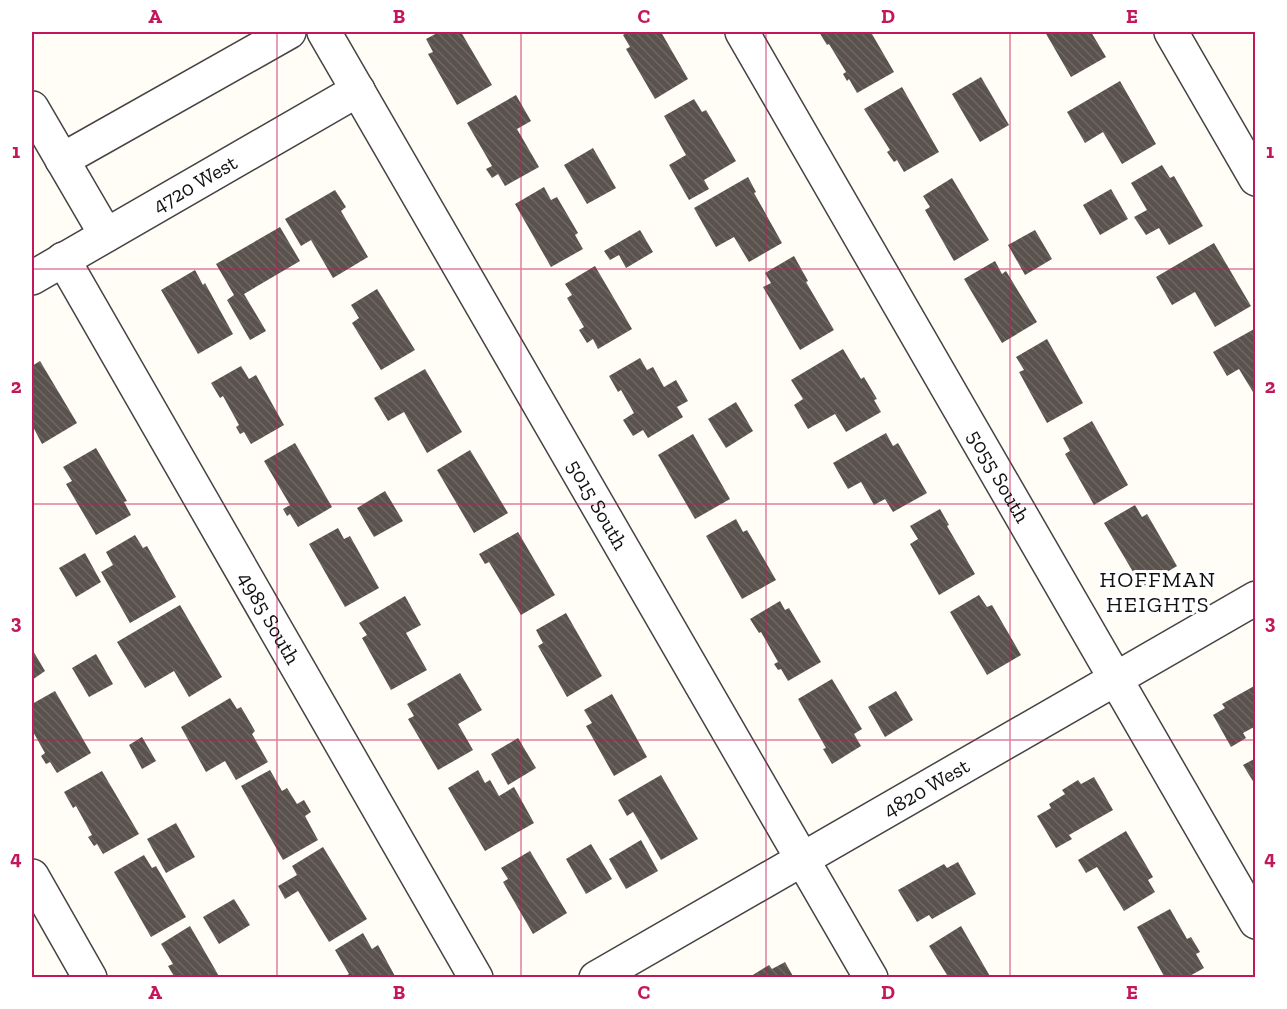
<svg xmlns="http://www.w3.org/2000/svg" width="1287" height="1009" font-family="'Zilla Slab',serif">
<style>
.building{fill:url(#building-back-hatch)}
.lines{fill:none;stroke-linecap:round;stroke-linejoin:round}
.minor-casing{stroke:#444;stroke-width:36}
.minor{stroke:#fff;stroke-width:33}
.grid{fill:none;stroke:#c2185b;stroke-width:1.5;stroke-opacity:0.55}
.labels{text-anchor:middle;stroke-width:6;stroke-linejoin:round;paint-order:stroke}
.street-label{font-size:21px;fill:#111;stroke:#fff}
.neighbourhood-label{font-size:22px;letter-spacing:1.5px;fill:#111;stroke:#fff}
.neatline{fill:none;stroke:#c2185b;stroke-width:2}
.grid-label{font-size:20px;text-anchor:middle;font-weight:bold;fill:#c2185b}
</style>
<defs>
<pattern id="building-back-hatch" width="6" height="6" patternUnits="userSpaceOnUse" patternTransform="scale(1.5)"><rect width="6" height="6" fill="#5a524d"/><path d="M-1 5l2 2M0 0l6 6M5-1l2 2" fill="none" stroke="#6d6662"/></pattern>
</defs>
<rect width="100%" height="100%" fill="#fffdf5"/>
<!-- building -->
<g class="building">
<polygon points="439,32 461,32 492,85 457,105 428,54 433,52 426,39"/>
<polygon points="628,32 661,32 688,79 655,99 626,49 630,47 623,35"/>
<polygon points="819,32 877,32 872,34 894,72 857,93 849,79 847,81 843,74 846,72 829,44 827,45"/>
<polygon points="1045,32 1091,32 1106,57 1071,77"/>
<polygon points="981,77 1009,125 980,142 952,94"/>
<polygon points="1120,81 1156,144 1122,164 1103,132 1085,143 1067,112"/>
<polygon points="902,87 939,152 904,172 897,160 894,162 887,152 890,150 864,109"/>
<polygon points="516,95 531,121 517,129 539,167 505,186 498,174 492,178 486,169 492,166 467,123"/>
<polygon points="694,99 702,112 706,110 736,161 704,180 709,189 689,200 669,165 686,155 664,116"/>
<polygon points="593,148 616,188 587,204 564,165"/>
<polygon points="1162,165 1170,178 1174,176 1203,226 1169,245 1159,228 1146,235 1134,217 1147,210 1131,183"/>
<polygon points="748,177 756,192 754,193 782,243 749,262 734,237 716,247 694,208"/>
<polygon points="952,178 989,240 954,261 925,210 930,207 923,196"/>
<polygon points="544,187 551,200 557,197 578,233 575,235 583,249 551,267 515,204"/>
<polygon points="1111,189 1128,219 1100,235 1083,205"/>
<polygon points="335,190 346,207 341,211 368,257 333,278 311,240 301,246 285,219"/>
<polygon points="280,227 300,261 244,294 266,331 250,340 227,300 234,295 216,264"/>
<polygon points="640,230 653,252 626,268 619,255 610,260 604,251"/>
<polygon points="1035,230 1052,259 1025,275 1008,245"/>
<polygon points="1214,243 1251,306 1215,327 1195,292 1172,305 1156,277"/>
<polygon points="794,256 808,281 806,282 834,330 800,350 763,287 771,283 765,273"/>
<polygon points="995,261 1002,274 1006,271 1037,322 1002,343 964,279"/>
<polygon points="595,266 632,329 598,349 593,339 587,343 579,330 584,327 567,298 572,295 565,284"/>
<polygon points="195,270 203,285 205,283 233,334 198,354 161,290"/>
<polygon points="377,289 415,350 381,370 352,323 359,318 351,305"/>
<polygon points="1256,328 1256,397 1239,369 1227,376 1213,352"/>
<polygon points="1047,339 1083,403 1047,423 1019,372 1024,370 1016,357"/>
<polygon points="843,349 861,379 864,377 877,399 874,400 881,412 846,432 835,414 808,429 794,405 803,399 791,380"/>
<polygon points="640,358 647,370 653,367 664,387 676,380 688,401 677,407 683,417 648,438 643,430 633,436 623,420 634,413 621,390 618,392 609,376"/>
<polygon points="40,361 77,423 42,444 32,425 32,366"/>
<polygon points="241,366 249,379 256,375 284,425 251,444 244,432 240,434 236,427 239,425 223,396 220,398 211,383"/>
<polygon points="425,369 462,432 427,453 404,412 388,421 374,398"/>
<polygon points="736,402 753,431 726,448 708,419"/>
<polygon points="1092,421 1128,485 1094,505 1065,454 1070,451 1063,438"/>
<polygon points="886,433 893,446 898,443 927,493 893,512 885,499 874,505 861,482 848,489 833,463"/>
<polygon points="693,434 730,499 695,519 658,455"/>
<polygon points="295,443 332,507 298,527 290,514 287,516 283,509 290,505 264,461"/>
<polygon points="96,448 127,501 124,502 131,515 96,535 66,484 72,481 63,467"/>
<polygon points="470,450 508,513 474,533 437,470"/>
<polygon points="385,491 403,521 374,537 357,508"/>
<polygon points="1135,505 1142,517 1147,514 1177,566 1142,587 1104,523"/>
<polygon points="940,509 949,525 947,526 975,574 939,595 910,544 918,539 910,526"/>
<polygon points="736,519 743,532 747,530 776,580 742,599 706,536"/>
<polygon points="338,528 344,539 350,536 379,588 345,607 309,544"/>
<polygon points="518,532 555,595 521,615 489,562 485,564 479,554"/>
<polygon points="135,535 143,548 147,546 176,597 130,623 101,572 113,565 106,552"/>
<polygon points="85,553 101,582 76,597 59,568"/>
<polygon points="979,595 987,607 992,605 1021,655 987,675 950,612"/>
<polygon points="405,596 421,625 406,633 427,670 391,690 362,638 367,635 359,623"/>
<polygon points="780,601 785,610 789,608 821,662 788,681 781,669 778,670 774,664 778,662 761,632 759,633 750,619"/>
<polygon points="180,605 222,677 189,697 174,671 145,688 117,642"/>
<polygon points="566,613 602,676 567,697 538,646 543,643 536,630"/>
<polygon points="32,649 45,671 32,680"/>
<polygon points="96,654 113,684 89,697 72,668"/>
<polygon points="460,673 482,710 458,724 473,750 438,770 408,719 414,716 407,704"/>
<polygon points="832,679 862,729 854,734 861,746 832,764 823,749 826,748 798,699"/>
<polygon points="1256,685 1256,726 1243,733 1246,738 1231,747 1213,715 1225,708 1222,704"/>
<polygon points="55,691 91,753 57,773 50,762 46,764 41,756 45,753 32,730 32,704"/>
<polygon points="896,691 913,720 885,737 868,707"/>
<polygon points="612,694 647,757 614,776 586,726 592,723 584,710"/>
<polygon points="230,698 237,709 241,707 255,731 252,734 268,762 236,780 225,761 206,772 181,727"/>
<polygon points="142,737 156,761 142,769 129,745"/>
<polygon points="518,738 536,768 508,785 491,754"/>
<polygon points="1256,758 1256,786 1243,765"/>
<polygon points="270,770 282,791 287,788 297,804 304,800 311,812 305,816 318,840 283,860 241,786"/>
<polygon points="478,770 485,783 490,780 499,796 514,787 534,823 485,851 448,788"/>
<polygon points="102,771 139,834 103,854 97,844 94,846 88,837 92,835 76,806 73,808 64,792"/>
<polygon points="661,775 698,839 661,860 633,812 627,816 618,800"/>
<polygon points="1094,777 1113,810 1069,835 1072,839 1056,848 1037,816 1051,808 1049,804 1065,794 1062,790 1078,780 1081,784"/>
<polygon points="176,823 195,857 166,873 147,839"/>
<polygon points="1126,831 1153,877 1148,880 1155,892 1124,911 1097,867 1086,873 1078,860"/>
<polygon points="641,840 658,871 626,889 609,859"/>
<polygon points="591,844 612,879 586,894 566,859"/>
<polygon points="323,847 367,919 329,942 298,891 285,899 278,886 297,875 292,866"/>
<polygon points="530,851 567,913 533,934 503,882 508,879 501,868"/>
<polygon points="144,855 152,868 156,866 186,917 151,937 114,872"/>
<polygon points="958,862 976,894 932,919 929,915 917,922 898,890 944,864 947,868"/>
<polygon points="234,899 250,925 219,944 203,917"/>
<polygon points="1170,909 1187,939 1191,937 1200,952 1196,954 1204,968 1186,978 1165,978 1137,927"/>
<polygon points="190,926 220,978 175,978 168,966 173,964 161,944"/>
<polygon points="961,926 991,978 942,978 947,975 929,946"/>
<polygon points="363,933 372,949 378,945 396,978 342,978 349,974 335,950"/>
<polygon points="785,962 794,978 748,978 769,965 772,969"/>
</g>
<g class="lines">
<defs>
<g id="minor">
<path id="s1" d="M 324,32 L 871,978"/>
<path id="s2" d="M 742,32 L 1256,922"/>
<polyline points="1171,32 1256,179"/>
<polyline points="32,108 106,235"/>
<polyline points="62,160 289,32"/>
<path id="s3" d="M 63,259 L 476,978"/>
<path id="s4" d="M 32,278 L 358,90"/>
<polyline points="32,876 90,978"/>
<path id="s5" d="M 596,978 L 1256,598"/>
</g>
</defs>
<!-- minor casing -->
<use href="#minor" class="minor-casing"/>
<!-- minor -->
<use href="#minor" class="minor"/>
</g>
<!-- grid -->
<path class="grid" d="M 277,32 L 277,978M 521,32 L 521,978M 766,32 L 766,978M 1010,32 L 1010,978M 32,269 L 1256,269M 32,504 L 1256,504M 32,740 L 1256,740"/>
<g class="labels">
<!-- street labels -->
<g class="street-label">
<text dy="7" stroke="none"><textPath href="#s4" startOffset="188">4720 West</textPath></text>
<text dy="7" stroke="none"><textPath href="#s2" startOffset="513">5055 South</textPath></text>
<text dy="7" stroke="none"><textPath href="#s1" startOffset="546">5015 South</textPath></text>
<text dy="7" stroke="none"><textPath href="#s3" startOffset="414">4985 South</textPath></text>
<text dy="7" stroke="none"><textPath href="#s5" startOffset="381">4820 West</textPath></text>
</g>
<!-- neighbourhood labels -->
<g class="neighbourhood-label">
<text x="1158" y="587">HOFFMAN<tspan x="1158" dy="25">HEIGHTS</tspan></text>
</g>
</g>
<!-- border -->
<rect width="1287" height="1009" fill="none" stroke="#ffffff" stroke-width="66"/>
<rect x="33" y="33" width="1221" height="943" class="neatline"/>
<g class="grid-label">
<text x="155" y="23">A</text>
<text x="399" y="23">B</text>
<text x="644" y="23">C</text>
<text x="888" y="23">D</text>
<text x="1132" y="23">E</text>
<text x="16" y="158">1</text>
<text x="1270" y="158">1</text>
<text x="16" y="393">2</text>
<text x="1270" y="393">2</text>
<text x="16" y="629">3</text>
<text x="1270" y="629">3</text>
<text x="16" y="865">4</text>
<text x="1270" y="865">4</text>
<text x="155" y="999">A</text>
<text x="399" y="999">B</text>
<text x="644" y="999">C</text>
<text x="888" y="999">D</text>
<text x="1132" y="999">E</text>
</g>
</svg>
